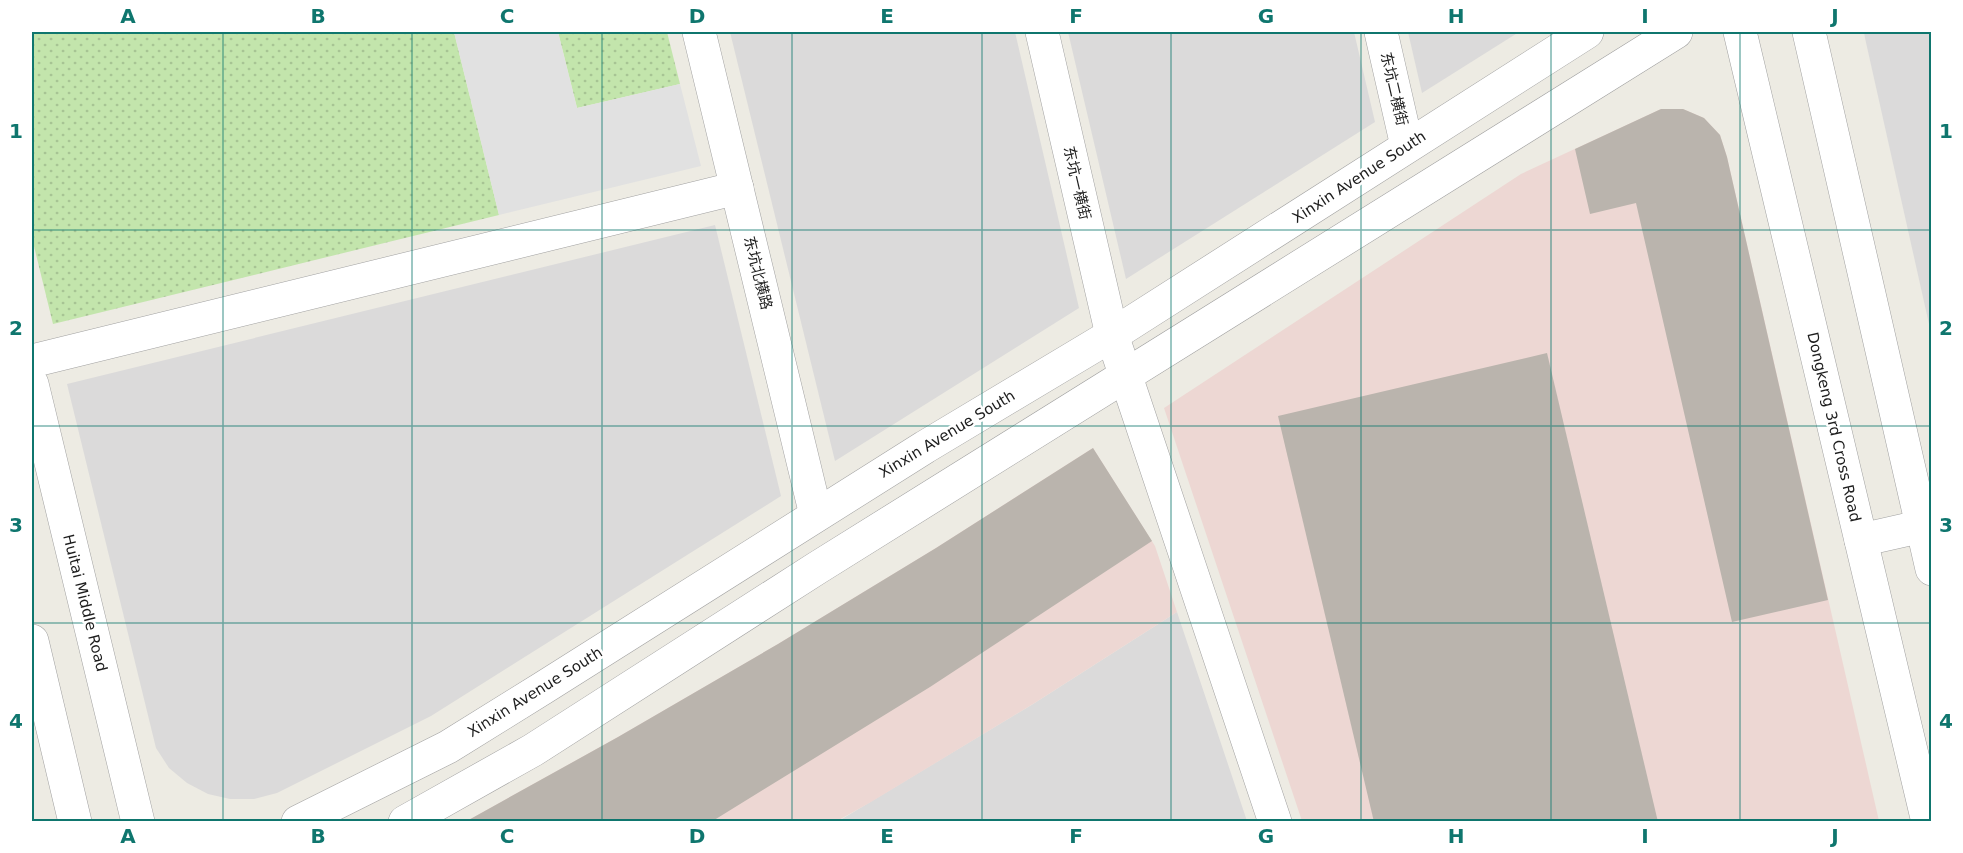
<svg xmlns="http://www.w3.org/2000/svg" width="1963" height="853" font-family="'DejaVu Sans','Noto Sans SC',sans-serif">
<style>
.residential{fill:#dbdada}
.commercial{fill:#edd7d3}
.grass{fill:url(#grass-dots)}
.parking{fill:#e1e1e1}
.building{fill:#bab4ad}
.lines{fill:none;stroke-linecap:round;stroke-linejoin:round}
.minor-casing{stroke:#a1a1a1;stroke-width:34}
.minor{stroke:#fff;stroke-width:33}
.grid{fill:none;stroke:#0f766e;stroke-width:1.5;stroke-opacity:0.55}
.labels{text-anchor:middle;stroke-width:5;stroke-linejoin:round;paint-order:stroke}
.street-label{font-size:15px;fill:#1d1d1d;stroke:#fff}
.neatline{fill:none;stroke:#0f766e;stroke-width:2}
.grid-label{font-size:20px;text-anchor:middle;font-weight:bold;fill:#0f766e}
</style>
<defs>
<pattern id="grass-dots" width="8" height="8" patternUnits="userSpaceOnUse" patternTransform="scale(1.5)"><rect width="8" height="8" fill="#c3e5ac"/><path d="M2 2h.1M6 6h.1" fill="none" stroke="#a7c494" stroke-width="1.8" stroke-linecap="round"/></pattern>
</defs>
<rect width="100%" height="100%" fill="#edebe3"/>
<!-- residential -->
<g class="residential">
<polygon points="730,32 1015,32 1079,308 835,461"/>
<polygon points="1068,32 1354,32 1375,122 1126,279"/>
<polygon points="1408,32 1519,32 1422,93"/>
<polygon points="1864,32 1931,32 1931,333 1865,38"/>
<polygon points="715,225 781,496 431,716 277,793 254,799 230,799 208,794 187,783 169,768 156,748 67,384"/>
<polygon points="1177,612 1247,821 837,822 1033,704"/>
</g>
<!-- commercial -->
<g class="commercial">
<polygon points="1661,109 1683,109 1704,118 1720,135 1727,157 1879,821 1302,821 1164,408 1521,174"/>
<polygon points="1093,448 1155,546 1177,612 1033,704 871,802 837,821 465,822 618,737 778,644 936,548"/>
</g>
<!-- grass -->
<g class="grass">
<polygon points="32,32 454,32 499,215 53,324 32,238"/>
<polygon points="558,32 667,32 680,84 577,108"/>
</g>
<!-- parking -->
<polygon class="parking" points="454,32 558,32 577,108 680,84 701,166 499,215"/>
<!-- building -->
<g class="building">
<polygon points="1661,109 1683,109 1704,118 1720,135 1727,157 1828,600 1732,622 1636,203 1590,214 1575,149"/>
<polygon points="1547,353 1658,822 1374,822 1278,416"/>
<polygon points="1093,448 1152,541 930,687 711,822 465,822 618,737 778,644 936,548"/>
</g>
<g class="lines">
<defs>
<g id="minor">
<polyline points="699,32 816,515"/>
<polyline points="1042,32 1112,335 1275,822"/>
<polyline points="1381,32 1407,146"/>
<polyline points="1740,32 1928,822"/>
<polyline points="1809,32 1932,569"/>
<polyline points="32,361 737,188"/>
<polyline points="32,384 138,822"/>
<polyline points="1861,540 1932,524"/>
<polyline points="32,641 75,822"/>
<polyline points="298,822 448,747 543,688 925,447 1112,335 1587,32"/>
<polyline points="405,822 533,750 817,568 1676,32"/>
</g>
</defs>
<!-- minor casing -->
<use href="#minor" class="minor-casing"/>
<!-- minor -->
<use href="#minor" class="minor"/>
</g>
<!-- grid -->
<path class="grid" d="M 223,32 L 223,822M 412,32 L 412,822M 602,32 L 602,822M 792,32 L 792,822M 982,32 L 982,822M 1171,32 L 1171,822M 1361,32 L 1361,822M 1551,32 L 1551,822M 1740,32 L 1740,822M 32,230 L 1932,230M 32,426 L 1932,426M 32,623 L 1932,623"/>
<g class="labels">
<!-- street labels -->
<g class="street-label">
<text transform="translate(1394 89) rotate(77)" y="5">东坑二横街</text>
<text transform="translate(1359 177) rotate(-33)" y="5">Xinxin Avenue South</text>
<text transform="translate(1077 183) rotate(77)" y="5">东坑一横街</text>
<text transform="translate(758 273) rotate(76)" y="5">东坑北横路</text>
<text transform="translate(1834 427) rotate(77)" y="5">Dongkeng 3rd Cross Road</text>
<text transform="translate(947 434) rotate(-31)" y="5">Xinxin Avenue South</text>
<text transform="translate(85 603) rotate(76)" y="5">Huitai Middle Road</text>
<text transform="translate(535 692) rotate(-32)" y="5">Xinxin Avenue South</text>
</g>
</g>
<!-- border -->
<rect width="1963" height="853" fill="none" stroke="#ffffff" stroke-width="66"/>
<rect x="33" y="33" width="1897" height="787" class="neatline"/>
<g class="grid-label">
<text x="128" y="23">A</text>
<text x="318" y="23">B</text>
<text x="507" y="23">C</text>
<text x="697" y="23">D</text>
<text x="887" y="23">E</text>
<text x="1076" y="23">F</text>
<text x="1266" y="23">G</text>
<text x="1456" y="23">H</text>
<text x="1645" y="23">I</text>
<text x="1835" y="23">J</text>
<text x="16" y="138">1</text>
<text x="1946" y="138">1</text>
<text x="16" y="335">2</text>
<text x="1946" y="335">2</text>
<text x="16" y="532">3</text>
<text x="1946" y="532">3</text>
<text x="16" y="728">4</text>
<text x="1946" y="728">4</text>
<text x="128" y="843">A</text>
<text x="318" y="843">B</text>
<text x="507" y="843">C</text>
<text x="697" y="843">D</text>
<text x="887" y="843">E</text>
<text x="1076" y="843">F</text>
<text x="1266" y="843">G</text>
<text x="1456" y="843">H</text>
<text x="1645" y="843">I</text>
<text x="1835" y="843">J</text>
</g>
</svg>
